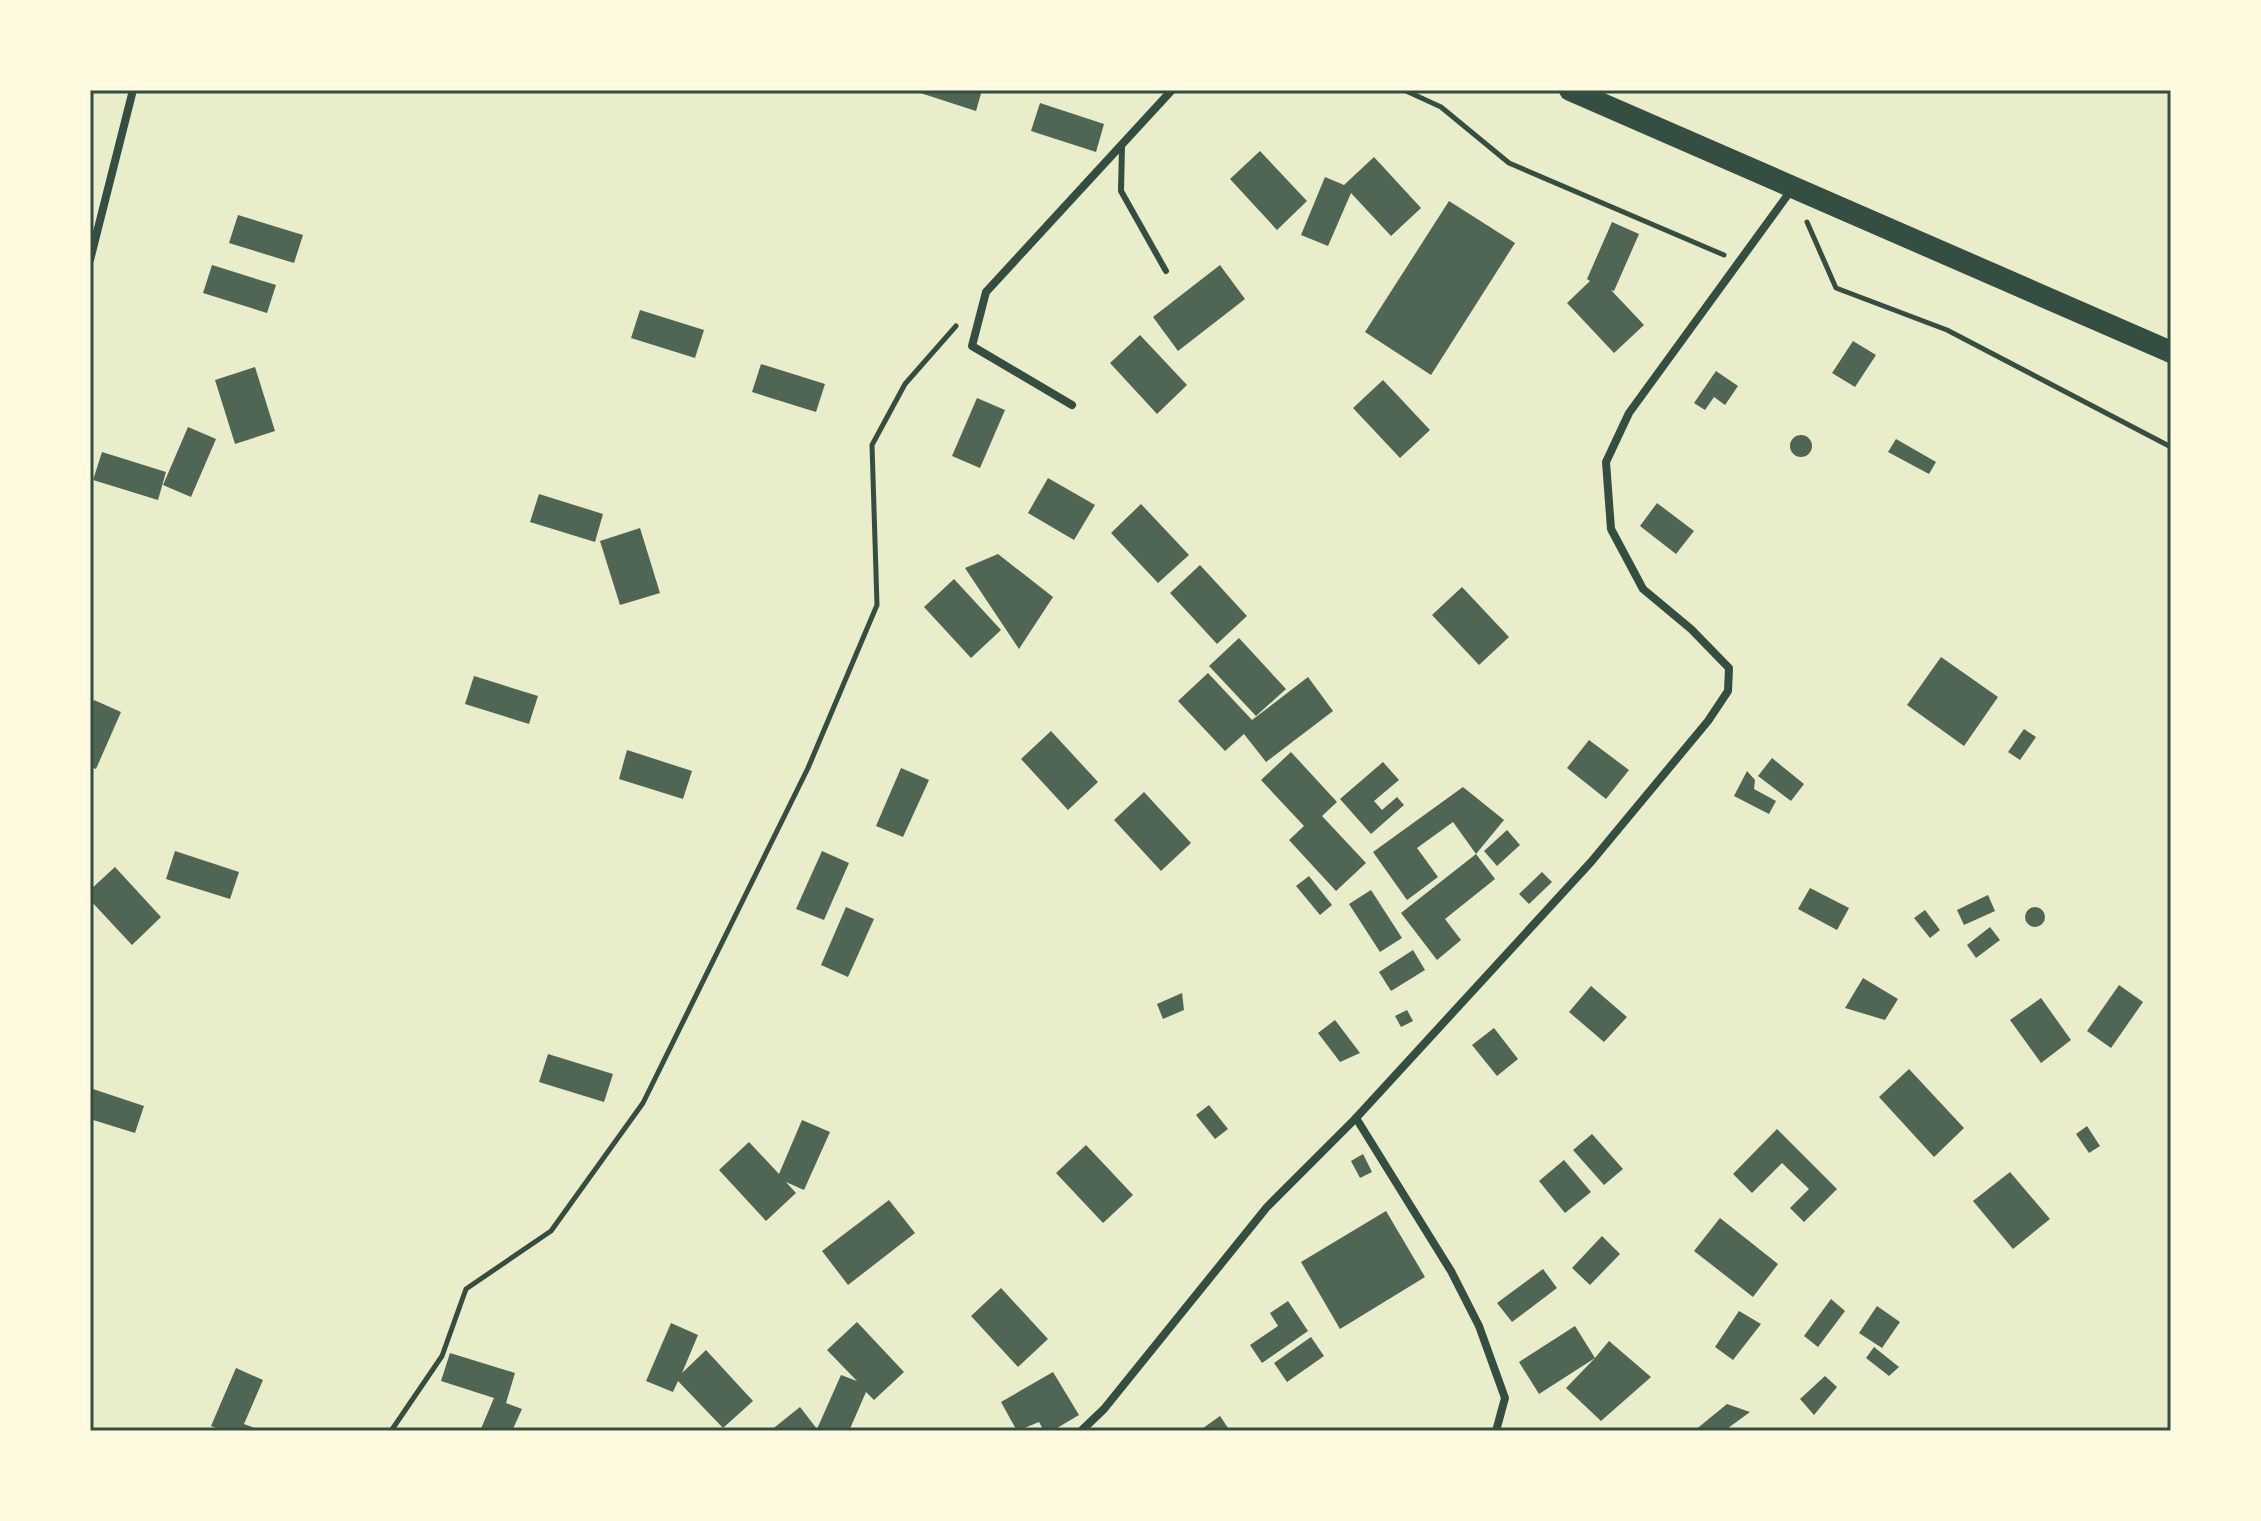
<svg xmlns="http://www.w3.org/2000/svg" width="2261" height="1521" font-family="'DejaVu Sans',sans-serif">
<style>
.building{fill:#4f6655}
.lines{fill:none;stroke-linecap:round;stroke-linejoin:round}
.path{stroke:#344e41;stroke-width:5}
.service{stroke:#344e41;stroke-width:6}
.minor{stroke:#344e41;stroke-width:8}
.trunk{stroke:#344e41;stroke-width:22}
.neatline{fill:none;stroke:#344e41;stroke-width:3}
</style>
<rect width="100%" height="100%" fill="#e9edc9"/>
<!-- building -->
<g class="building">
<polygon points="911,90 982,90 976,111"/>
<polygon points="1040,103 1104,124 1096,152 1031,131"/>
<polygon points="1260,151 1307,201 1277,230 1230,179"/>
<polygon points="1374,157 1421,208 1391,236 1351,193 1328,246 1301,235 1325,177 1344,185"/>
<polygon points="1449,201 1515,243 1431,375 1365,332"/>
<polygon points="238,215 303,235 294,263 229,243"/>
<polygon points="1612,222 1639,234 1614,291 1611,290 1644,325 1614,353 1567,303 1590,281 1587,279"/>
<polygon points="212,265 276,285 267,313 203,293"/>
<polygon points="1220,265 1245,299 1178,351 1153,317"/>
<polygon points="640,310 704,330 695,358 631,338"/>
<polygon points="1140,335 1187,385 1157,414 1110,363"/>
<polygon points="1853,341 1876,355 1855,387 1832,373"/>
<polygon points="761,364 825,384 816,412 752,392"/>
<polygon points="255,367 275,431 235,444 215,380"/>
<polygon points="1716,371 1738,386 1725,405 1714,397 1705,410 1694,403"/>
<polygon points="1383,380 1430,430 1400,458 1353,408"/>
<polygon points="977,398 1005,410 980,468 952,456"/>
<polygon points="188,427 216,439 191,497 163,485"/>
<circle cx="1801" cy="446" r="11"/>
<polygon points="1896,439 1936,462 1929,474 1888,452"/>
<polygon points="102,452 166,472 158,500 93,480"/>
<polygon points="1048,478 1095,505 1074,540 1028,513"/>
<polygon points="539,494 603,514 595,542 530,522"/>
<polygon points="1657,503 1694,531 1676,554 1640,526"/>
<polygon points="1141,504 1189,555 1158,583 1111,533"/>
<polygon points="640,528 660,593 620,605 600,541"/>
<polygon points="998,554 1053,597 1019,649 965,568"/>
<polygon points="1200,565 1247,616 1217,644 1170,593"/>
<polygon points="954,579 1001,630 971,658 924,607"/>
<polygon points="1462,587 1509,637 1479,665 1432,615"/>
<polygon points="1239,638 1286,689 1256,716 1209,666"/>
<polygon points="1941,657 1998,697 1964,746 1907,705"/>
<polygon points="1208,673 1252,720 1308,677 1333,711 1266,762 1244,734 1225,751 1178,701"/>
<polygon points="474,676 538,696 529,724 465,704"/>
<polygon points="94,700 121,712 96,769 90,767 90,709"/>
<polygon points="2024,729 2036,737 2020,760 2008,752"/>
<polygon points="1051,731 1098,782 1068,810 1021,759"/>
<polygon points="1589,740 1629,770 1606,799 1567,768"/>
<polygon points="627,750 692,771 683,799 619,779"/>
<polygon points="1291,752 1337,802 1322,816 1366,863 1336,891 1289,840 1304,826 1261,780"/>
<polygon points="1772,758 1804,784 1791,801 1758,776"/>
<polygon points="1383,762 1399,780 1374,801 1382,810 1397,797 1404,805 1371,834 1340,799"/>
<polygon points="901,768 929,780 903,837 876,826"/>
<polygon points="1747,771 1755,780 1754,789 1776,801 1769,814 1734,796"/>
<polygon points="1463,787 1504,820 1476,854 1453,822 1417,848 1438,877 1407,900 1373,852"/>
<polygon points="1144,792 1191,843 1161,871 1114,820"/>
<polygon points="1507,830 1520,845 1497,866 1484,851"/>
<polygon points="175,851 239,872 230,899 166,879"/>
<polygon points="822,851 849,863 824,920 796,909"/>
<polygon points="1476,854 1495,879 1445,919 1461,940 1437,960 1401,913"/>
<polygon points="115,867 161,917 132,945 90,900 90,890"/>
<polygon points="1542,872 1552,882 1529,904 1519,894"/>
<polygon points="1309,876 1332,905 1320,915 1296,886"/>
<polygon points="1810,888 1849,908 1837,930 1798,909"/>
<polygon points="1371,890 1402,938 1380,952 1349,904"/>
<polygon points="1988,895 1995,911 1964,925 1957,910"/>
<circle cx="2035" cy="917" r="10"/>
<polygon points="846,907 874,919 848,977 821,965"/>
<polygon points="1925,910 1940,930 1930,938 1914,918"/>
<polygon points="1990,927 2000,940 1976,958 1967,945"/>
<polygon points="1413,950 1425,970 1391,991 1379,972"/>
<polygon points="1863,978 1898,999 1885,1020 1845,1008"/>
<polygon points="2119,985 2143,1002 2111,1048 2087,1031"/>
<polygon points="1591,986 1627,1017 1604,1042 1569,1012"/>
<polygon points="1182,993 1184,1010 1163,1019 1157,1004"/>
<polygon points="2041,998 2071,1040 2041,1063 2010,1020"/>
<polygon points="1407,1010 1413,1021 1401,1027 1395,1016"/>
<polygon points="1335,1020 1360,1053 1340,1062 1318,1033"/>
<polygon points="1494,1028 1518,1059 1497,1076 1472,1045"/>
<polygon points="548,1054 613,1074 604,1102 539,1082"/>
<polygon points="1909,1069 1964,1128 1934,1157 1879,1097"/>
<polygon points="90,1088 144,1106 135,1133 90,1119"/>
<polygon points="1209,1105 1228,1129 1215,1139 1196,1115"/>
<polygon points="802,1120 830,1132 804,1190 786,1182 796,1193 766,1221 719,1170 749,1142 779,1174"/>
<polygon points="2087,1126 2100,1146 2089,1153 2076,1134"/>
<polygon points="1777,1129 1837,1189 1804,1222 1790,1208 1809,1189 1782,1163 1752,1193 1733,1174"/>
<polygon points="1592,1134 1623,1169 1604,1185 1573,1150"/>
<polygon points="1086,1145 1133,1195 1103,1223 1056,1173"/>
<polygon points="1363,1154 1372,1172 1360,1178 1351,1161"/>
<polygon points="1564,1160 1591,1192 1565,1213 1539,1181"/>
<polygon points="2010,1172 2050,1219 2013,1249 1973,1201"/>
<polygon points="889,1200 915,1233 848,1285 822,1251"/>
<polygon points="1386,1211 1425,1277 1340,1329 1301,1262"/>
<polygon points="1720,1218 1778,1264 1753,1297 1694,1251"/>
<polygon points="1602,1236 1620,1254 1590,1285 1572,1268"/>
<polygon points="1543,1269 1557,1288 1512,1322 1497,1303"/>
<polygon points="1001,1288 1048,1339 1018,1367 971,1316"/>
<polygon points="1831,1299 1845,1311 1818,1347 1804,1336"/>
<polygon points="1288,1301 1308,1331 1262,1363 1250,1345 1278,1326 1270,1313"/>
<polygon points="1877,1306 1900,1322 1882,1348 1859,1333"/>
<polygon points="1739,1311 1761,1324 1733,1360 1715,1347"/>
<polygon points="857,1322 904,1372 874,1400 866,1392 849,1431 770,1431 800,1407 817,1429 841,1375 857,1381 827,1350"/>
<polygon points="671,1323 698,1335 682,1373 706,1350 753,1401 723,1428 678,1381 673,1392 646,1381"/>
<polygon points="1575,1326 1595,1358 1609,1341 1651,1377 1601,1421 1566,1388 1595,1358 1539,1394 1519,1362"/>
<polygon points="1311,1337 1324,1356 1287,1382 1274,1363"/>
<polygon points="1874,1347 1899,1367 1889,1376 1866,1358"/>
<polygon points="450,1353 515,1373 506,1403 522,1409 512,1431 480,1431 494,1398 441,1381"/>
<polygon points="236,1368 263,1380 244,1424 263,1431 223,1431 211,1426"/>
<polygon points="1053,1372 1079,1415 1052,1431 1044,1431 1039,1422 1017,1431 1001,1402"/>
<polygon points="1825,1376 1837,1387 1814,1415 1800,1399"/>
<polygon points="1727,1404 1750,1412 1724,1431 1694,1431"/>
<polygon points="1220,1416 1228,1428 1224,1431 1199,1431"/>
</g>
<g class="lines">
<!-- path -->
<g class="path">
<polyline points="1404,90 1441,107 1509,163 1724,255"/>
<polyline points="1807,222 1836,288 1947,330 2171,447"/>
<polyline points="391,1431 442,1356 466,1289 551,1231 643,1103 808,768 877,605 872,445 905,384 956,326"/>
</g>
<!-- service -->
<polyline class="service" points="1122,146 1121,191 1166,271"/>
<!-- minor -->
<g class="minor">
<polyline points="90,260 133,90"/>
<polyline points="1072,405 972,346 986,292 1172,90"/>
<polyline points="1356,1118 1451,1271 1479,1326 1505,1398 1496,1431"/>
<polyline points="1081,1431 1104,1409 1267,1207 1356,1118 1591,862 1708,721 1728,691 1729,668 1691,629 1643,589 1611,529 1606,462 1629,413 1792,189"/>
</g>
<!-- trunk -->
<polyline class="trunk" points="1570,90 2171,352"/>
</g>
<!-- border -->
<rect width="2261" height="1521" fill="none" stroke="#fefae0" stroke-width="184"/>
<rect x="92" y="92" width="2077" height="1337" class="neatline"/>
</svg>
